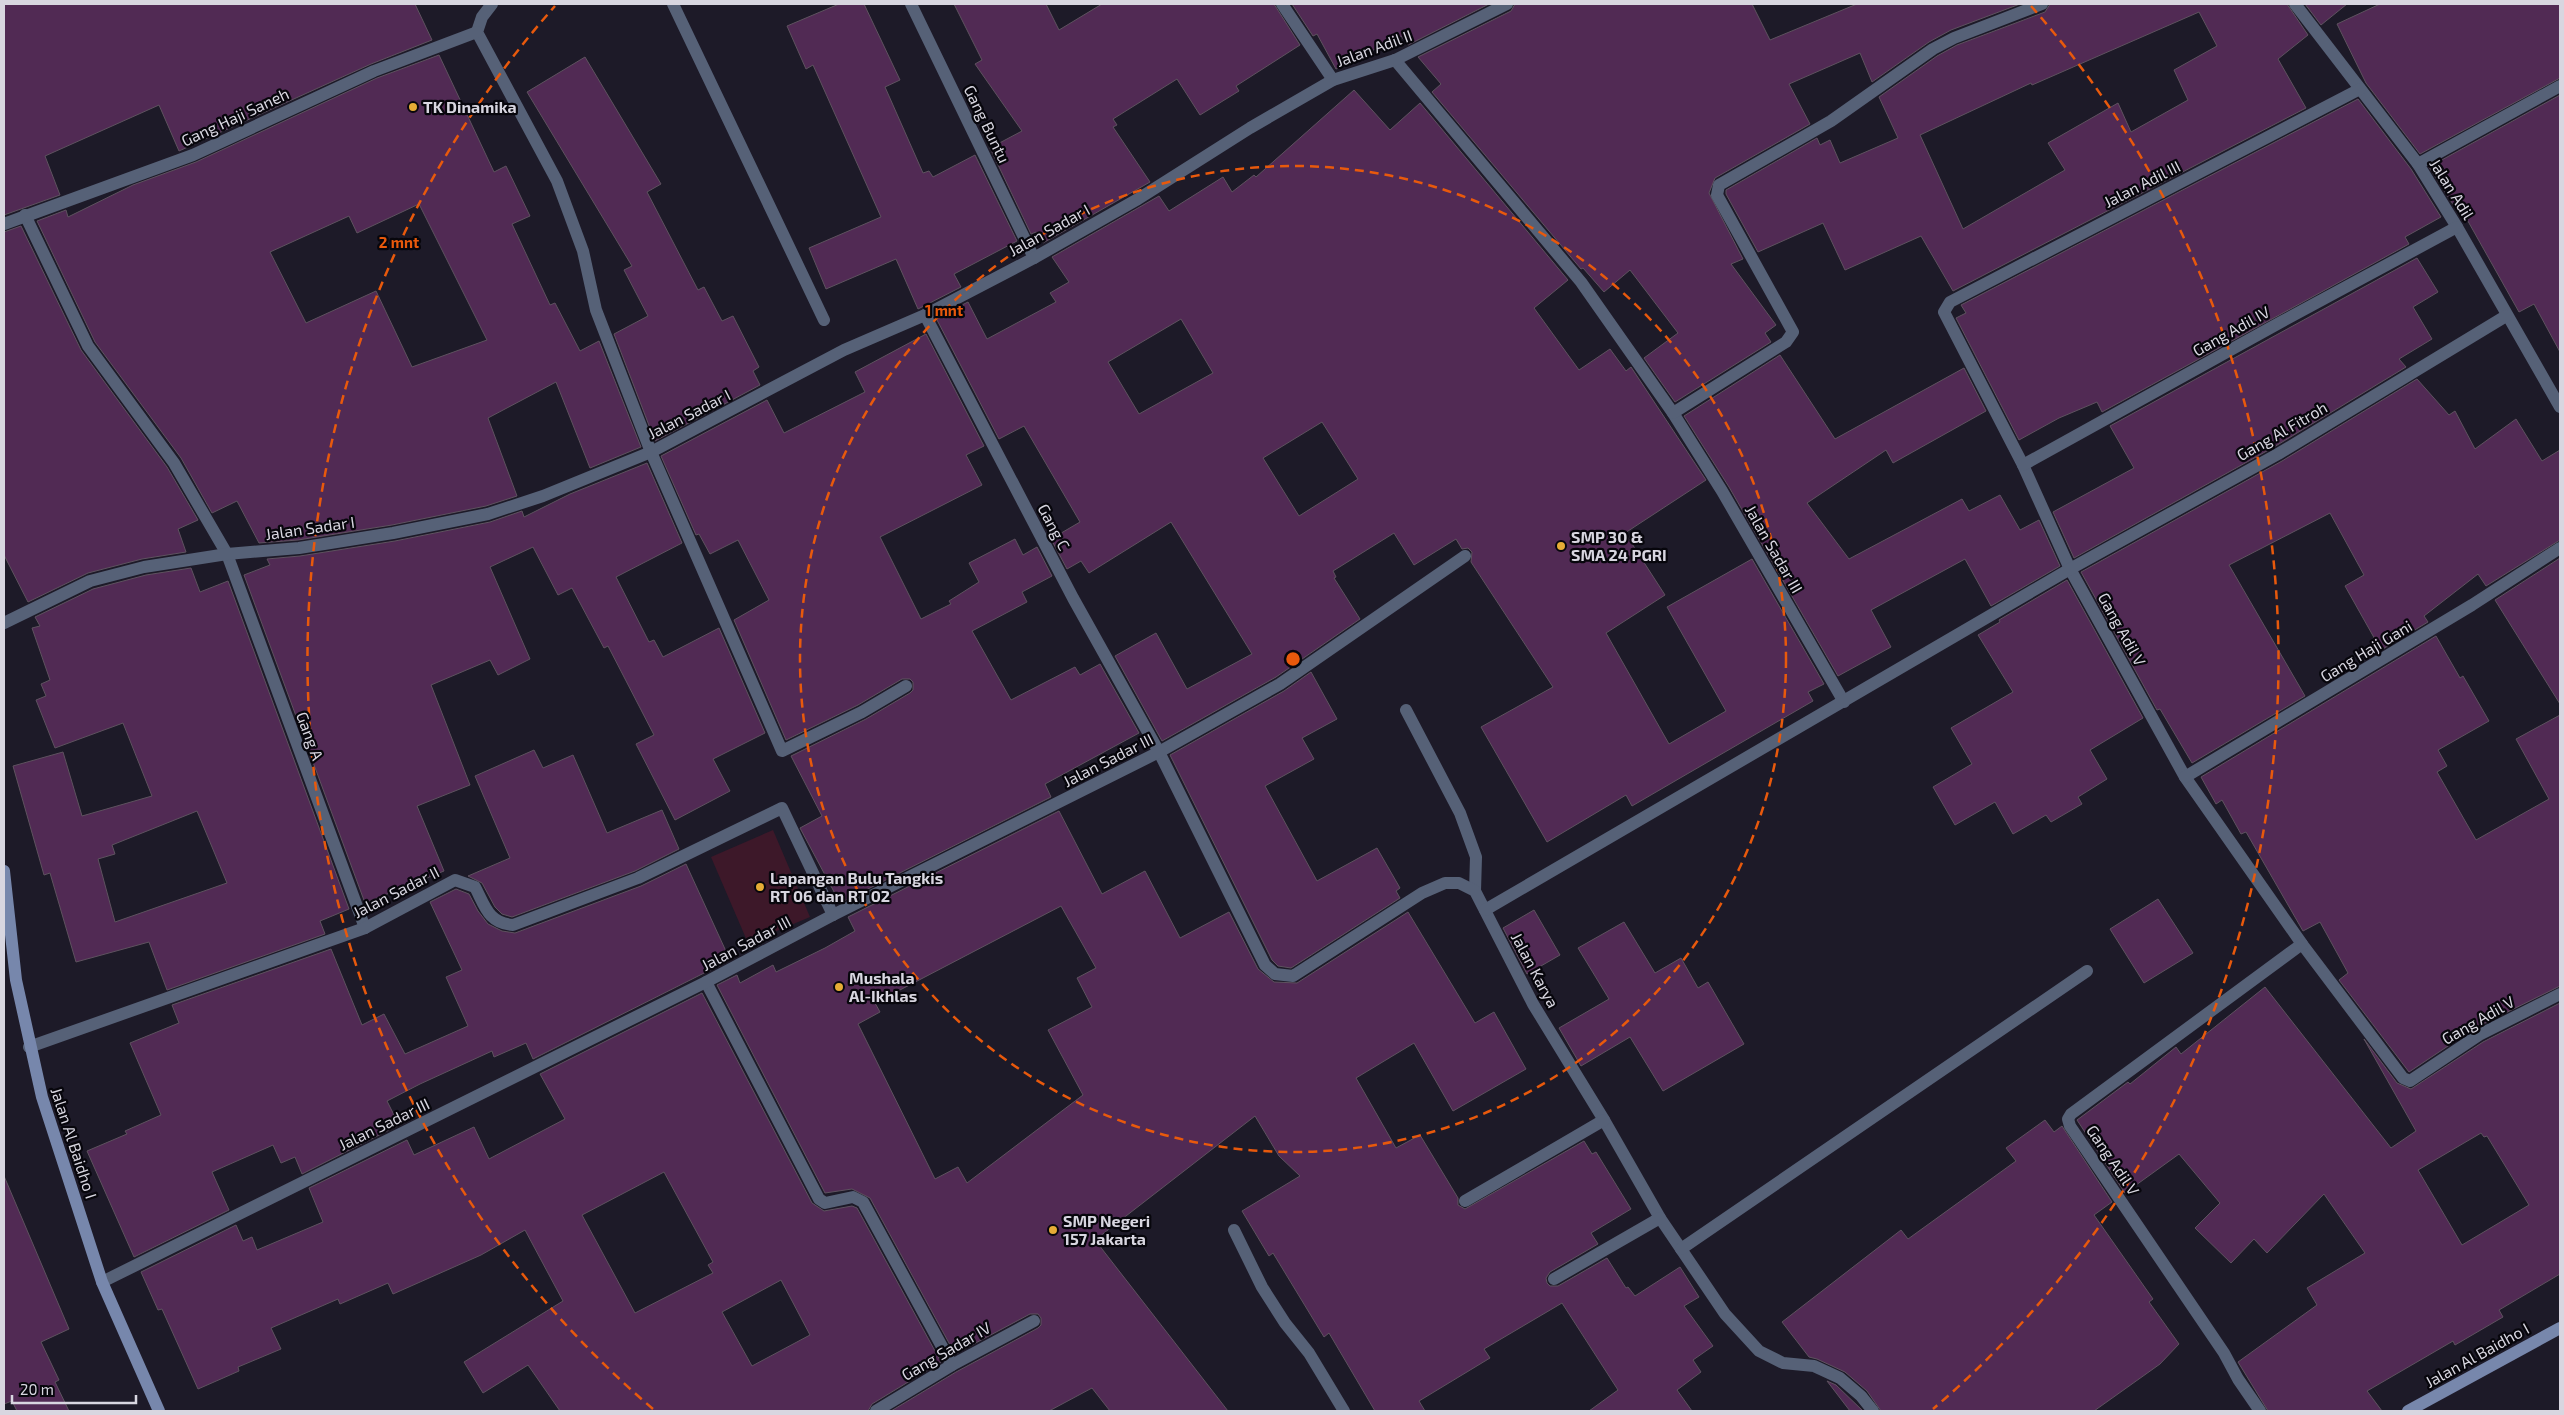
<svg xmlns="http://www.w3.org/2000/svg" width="2564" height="1415" font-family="'Exo 2',sans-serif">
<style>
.green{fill:#3d1829}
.building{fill:#512a54;stroke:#5e525f;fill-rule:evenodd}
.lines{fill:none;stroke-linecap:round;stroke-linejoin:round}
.lane{stroke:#566177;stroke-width:12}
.street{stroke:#566177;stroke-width:12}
.secondary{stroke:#7787ac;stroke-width:12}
.ring{fill:none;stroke:#e8590c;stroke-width:2.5;stroke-dasharray:9 6}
.poi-dot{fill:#e6ac36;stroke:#07060c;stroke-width:2}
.labels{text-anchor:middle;stroke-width:4.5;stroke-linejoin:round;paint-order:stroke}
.street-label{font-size:16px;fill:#d8d6e0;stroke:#07060c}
.poi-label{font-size:16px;font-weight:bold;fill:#d8d6e0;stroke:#07060c;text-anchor:start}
.centre{fill:#e8590c;stroke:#07060c;stroke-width:2.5}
.ring-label{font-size:15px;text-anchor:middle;font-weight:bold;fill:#e8590c;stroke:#07060c;stroke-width:4.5;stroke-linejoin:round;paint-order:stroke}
</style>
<rect width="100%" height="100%" fill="#1d1a28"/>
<!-- green -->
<polygon class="green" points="773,830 810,917 748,943 711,857"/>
<!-- building -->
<g class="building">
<polygon points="4,4 415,4 432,40 371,64 179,151 159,105 45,156 60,195 4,215"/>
<polygon points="839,4 864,4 900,80 885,87 923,173 929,171 933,177 975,155 1017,241 954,274 961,287 918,309 896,259 826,289 809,248 881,217 813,65 806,69 787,26"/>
<polygon points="954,4 1046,4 1059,30 1102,4 1274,4 1300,45 1236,86 1239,91 1200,115 1177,79 1113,119 1117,125 1113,127 1150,182 1043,243 1036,232 1031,234 990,148 1022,131 975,64 982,60"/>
<polygon points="1292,4 1489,4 1408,45 1401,36 1336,69 1317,34 1313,36"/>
<polygon points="1515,4 1752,4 1770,40 1857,4 2020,4 1951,30 1929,42 1872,82 1860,53 1789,84 1810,124 1715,178 1709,193 1743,259 1731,264 1776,325 1765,333 1771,342 1675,402 1644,358 1678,333 1630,270 1604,292 1583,268 1581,269 1432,92 1441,84 1418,57 1511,11"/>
<path d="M 2050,4 L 2287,4 L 2308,35 L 2278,59 L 2306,108 L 1953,291 L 1921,236 L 1845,270 L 1823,223 L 1758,252 L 1726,194 L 1726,190 L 1817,138 L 1820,145 L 1830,140 L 1840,163 L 1898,138 L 1879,97 L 1937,56 L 1957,45 L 2045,12 ZM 2199,12 L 2217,46 L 2174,70 L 2188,100 L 2131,132 L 2118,103 L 2048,143 L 2065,170 L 1963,229 L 1920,135 L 2031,83 L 2032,85 Z"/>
<polygon points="2305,4 2347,4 2321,25"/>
<polygon points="2380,4 2560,4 2560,78 2420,154 2366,83 2337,24"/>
<path d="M 439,55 L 494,172 L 506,166 L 530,216 L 512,224 L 550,305 L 555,303 L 580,351 L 599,341 L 641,447 L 590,468 L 556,382 L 488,418 L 517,496 L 486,506 L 392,525 L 298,540 L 259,543 L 237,501 L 212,513 L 181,458 L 95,342 L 37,221 L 66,210 L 68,217 L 133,185 L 196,162 L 377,78 ZM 419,204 L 487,340 L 412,367 L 376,291 L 306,323 L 270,252 L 349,216 L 357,233 Z"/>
<polygon points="585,57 661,184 647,192 698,290 704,287 722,321 733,316 759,367 753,371 760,385 655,441 614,334 648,316 624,270 632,266 527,92"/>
<path d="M 1354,90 L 1390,130 L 1420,103 L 1568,280 L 1534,308 L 1579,370 L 1610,349 L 1626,371 L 1631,367 L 1706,480 L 1625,533 L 1665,595 L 1606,633 L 1669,744 L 1726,711 L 1667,607 L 1752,559 L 1824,684 L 1808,692 L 1813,701 L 1687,774 L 1632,806 L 1626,795 L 1547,842 L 1481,727 L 1553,687 L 1471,562 L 1472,552 L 1468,548 L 1462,549 L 1456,539 L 1414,565 L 1394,533 L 1333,571 L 1336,577 L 1334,578 L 1360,619 L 1276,677 L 1162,741 L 1115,656 L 1156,633 L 1187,689 L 1252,654 L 1171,522 L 1089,573 L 1081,561 L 1067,569 L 1051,539 L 1080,522 L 1024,426 L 999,439 L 936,318 L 968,302 L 987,339 L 1056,302 L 1050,293 L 1069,282 L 1052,257 L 1159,196 L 1169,211 L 1223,177 L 1232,192 L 1254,175 L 1256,177 ZM 1181,319 L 1213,373 L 1139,414 L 1108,362 ZM 1322,422 L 1358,479 L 1299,516 L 1263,458 Z"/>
<polygon points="2560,95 2560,352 2534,304 2519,312 2460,207 2456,209 2429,167"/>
<polygon points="2358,99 2411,169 2441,217 2405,237 2409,244 2102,412 2097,402 2059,418 2019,440 1956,318 1966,313 1961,305"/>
<polygon points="21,226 81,350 167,467 198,520 178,529 186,552 142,559 88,573 28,602 4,555 4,232"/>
<polygon points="2417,258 2438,292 2413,307 2432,339 2399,359 2406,367 2274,447 2074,558 2053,512 2134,468 2110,426"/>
<polygon points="926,334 984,446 966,455 982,485 880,537 921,619 951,604 949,601 979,582 969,563 1015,539 1023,555 1037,547 1052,576 1022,592 1027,602 972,631 1011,700 1075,667 1080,675 1100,664 1139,733 1045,784 1051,797 840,903 800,828 822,816 791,756 866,719 910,693 913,690 913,682 910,679 902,679 858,705 786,740 734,620 769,600 738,540 710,554 699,534 696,535 661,456 767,400 784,433 865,392 855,372"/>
<polygon points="1780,355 1835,439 1964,368 1986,411 1893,463 1886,450 1807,503 1849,559 1962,499 1969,511 2000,495 2020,530 2039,520 2060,566 1991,606 1965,559 1871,610 1891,647 1838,676 1729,487 1684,416"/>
<polygon points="2417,379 2449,415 2455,411 2475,449 2516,419 2542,461 2560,450 2560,540 2486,586 2478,574 2424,616 2428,622 2381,650 2345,586 2364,575 2330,513 2229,565 2305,696 2192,763 2160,709 2157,710 2081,572 2282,461"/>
<polygon points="647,463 682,543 616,577 649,642 654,640 663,657 719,628 765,733 713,759 730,791 675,820 636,744 654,735 608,646 604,648 572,588 558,595 533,547 490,567 530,659 498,675 490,660 431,685 470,785 417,806 444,871 365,903 244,575 270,565 267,559 300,556 395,541 490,522 522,511 524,517 570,494"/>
<polygon points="2560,558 2560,704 2495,600"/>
<path d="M 191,568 L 200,592 L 228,581 L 349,909 L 320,921 L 325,934 L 167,990 L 149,942 L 76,962 L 50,873 L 44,875 L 13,766 L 63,752 L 82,816 L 152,796 L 123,723 L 55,748 L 36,700 L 46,696 L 41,684 L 50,680 L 32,628 L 40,626 L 35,617 L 93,589 L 146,575 ZM 197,811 L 227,883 L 115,922 L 98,859 L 115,854 L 112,845 Z"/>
<polygon points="2067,580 2143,718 2090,750 2107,779 2078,797 2082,804 2051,822 2046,815 2013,834 1995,802 1955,825 1933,787 1972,764 1951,728 2013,692 1978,635 2000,622 1999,620"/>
<polygon points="2436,636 2460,678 2463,676 2489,721 2438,750 2447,766 2437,772 2476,840 2549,799 2516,739 2560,715 2560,986 2475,1028 2409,1072 2339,980 2348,973 2320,922 2303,931 2246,832 2241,834 2222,800 2216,804 2201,777"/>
<polygon points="1311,672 1337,719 1302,738 1314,759 1265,786 1317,881 1377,848 1400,888 1396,891 1400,898 1291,968 1278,966 1272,960 1170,755 1284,691"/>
<polygon points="534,750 543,768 573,755 607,833 662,810 679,849 635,871 512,917 502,914 495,907 482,883 468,876 510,858 475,776"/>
<path d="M 1059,811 L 1102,894 L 1145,871 L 1180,938 L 1229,912 L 1258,969 L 1274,982 L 1297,983 L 1408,912 L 1475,1023 L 1494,1012 L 1526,1069 L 1453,1111 L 1414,1043 L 1356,1078 L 1396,1148 L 1420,1135 L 1458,1198 L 1458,1205 L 1465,1209 L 1584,1141 L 1592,1154 L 1596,1152 L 1631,1209 L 1591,1233 L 1598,1244 L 1550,1272 L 1546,1278 L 1547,1283 L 1550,1286 L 1558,1286 L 1607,1258 L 1626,1288 L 1628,1287 L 1635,1296 L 1680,1267 L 1699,1297 L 1684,1306 L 1713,1346 L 1693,1360 L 1701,1372 L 1677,1390 L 1692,1411 L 1589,1411 L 1618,1390 L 1562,1303 L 1484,1349 L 1490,1358 L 1419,1401 L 1425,1411 L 1375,1411 L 1329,1333 L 1324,1337 L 1273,1253 L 1269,1256 L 1242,1211 L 1300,1176 L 1279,1156 L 1255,1116 L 1095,1240 L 1228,1411 L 1110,1411 L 1092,1388 L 1049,1411 L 891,1411 L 956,1372 L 1038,1328 L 1041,1325 L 1041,1318 L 1038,1314 L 1030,1314 L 955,1354 L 870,1198 L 852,1189 L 825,1193 L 717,985 L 737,975 L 740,983 L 773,965 L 776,972 L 825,948 L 855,931 L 848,917 ZM 1061,906 L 1096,968 L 1077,978 L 1092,1007 L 1048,1030 L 1083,1095 L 967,1183 L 958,1167 L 935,1179 L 858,1024 L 880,1012 L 875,1003 Z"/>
<polygon points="686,864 730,960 533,1059 526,1043 494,1057 492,1051 420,1084 387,1101 399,1125 302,1174 295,1157 281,1163 273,1145 212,1172 229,1210 134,1257 87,1151 127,1134 125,1131 161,1115 130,1043 179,1023 172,1005 331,949 362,1025 384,1014 405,1054 468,1026 446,977 462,970 430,902 456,889 469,894 478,911 488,924 502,931 515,933 641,886"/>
<polygon points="2158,899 2193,953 2144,983 2110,929"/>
<polygon points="1534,910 1560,955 1527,974 1503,928"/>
<polygon points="1624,922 1655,973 1681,958 1698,988 1708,982 1744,1044 1663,1091 1630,1037 1581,1066 1559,1028 1609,999 1578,948"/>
<path d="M 2265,987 L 2391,1148 L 2416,1131 L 2364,1039 L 2397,1083 L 2411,1089 L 2483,1042 L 2560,1003 L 2560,1274 L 2499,1310 L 2503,1317 L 2455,1345 L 2453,1341 L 2367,1391 L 2382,1411 L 2268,1411 L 2238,1362 L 2317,1305 L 2307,1288 L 2365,1253 L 2324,1194 L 2267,1253 L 2254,1239 L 2231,1263 L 2195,1228 L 2220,1203 L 2179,1154 L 2125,1193 L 2077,1120 L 2128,1082 L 2130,1084 L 2176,1047 L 2181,1054 ZM 2481,1133 L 2484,1137 L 2487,1136 L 2529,1205 L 2462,1245 L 2418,1170 Z"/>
<path d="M 702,993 L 812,1203 L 824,1211 L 852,1206 L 857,1208 L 941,1362 L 872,1404 L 868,1411 L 560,1411 L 528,1365 L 483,1393 L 464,1362 L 563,1301 L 525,1230 L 481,1255 L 393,1294 L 388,1283 L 340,1304 L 338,1299 L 271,1328 L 281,1349 L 238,1367 L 239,1371 L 198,1389 L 162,1309 L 158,1310 L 141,1272 L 236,1225 L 243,1241 L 252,1237 L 257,1250 L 323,1222 L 309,1188 L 407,1140 L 414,1155 L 474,1127 L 489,1159 L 565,1119 L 540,1074 ZM 664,1172 L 713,1262 L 708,1265 L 713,1273 L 635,1313 L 582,1215 ZM 781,1280 L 810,1335 L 752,1366 L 722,1312 Z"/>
<polygon points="2045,1120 2054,1132 2062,1126 2112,1202 2094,1215 2153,1299 2149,1302 2179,1344 2160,1364 2094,1411 1881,1411 1867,1391 1845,1372 1817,1359 1809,1357 1782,1322 1901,1230 1908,1239 2016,1161 2006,1148"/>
<polygon points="4,1176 69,1329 41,1342 59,1380 55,1382 69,1411 17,1411 12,1401 4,1404"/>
<polygon points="1827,1381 1836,1385 1863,1411 1850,1411"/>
</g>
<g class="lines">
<!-- lane -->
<g class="lane">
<polyline points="1406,710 1460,813 1476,857 1475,891"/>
<polyline points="1234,1230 1262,1287 1285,1323 1309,1353 1344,1411"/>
</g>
<!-- street -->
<g class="street">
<polyline points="492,4 482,17 477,32 557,181 583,251 596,310 651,452 782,751 862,712 906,686"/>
<polyline points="673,4 824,320"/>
<polyline points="911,4 1034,258"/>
<polyline points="1282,4 1333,80"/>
<polyline points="2295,4 2418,164 2457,227 2560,407"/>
<polyline points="1395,60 1581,282 1673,413 1722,491 1844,702"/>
<polyline points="2360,89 1950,302 1944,312 2023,465 2070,569 2185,777 2302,944 2403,1078 2410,1081 2479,1035 2560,994"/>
<polyline points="2418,164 2560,86"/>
<polyline points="25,215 88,346 174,463 227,554 365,928"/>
<polyline points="4,224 193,155 374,71 477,32"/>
<polyline points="925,315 1073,598 1159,752 1265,965 1275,974 1293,976 1422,893 1445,883 1459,883 1475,891 1533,1004 1604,1120 1660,1218 1725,1314 1759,1351 1783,1363 1814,1366 1840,1378 1861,1396 1873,1411"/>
<polyline points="1673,413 1786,342 1793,332 1717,195 1719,185 1831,121 1933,49 1954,38 2042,4"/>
<polyline points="2023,465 2281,322 2457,227"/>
<polyline points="4,623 90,581 144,567 227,554 299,548 393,533 488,514 543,496 651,452 844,350 925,315 1034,258 1138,199 1250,128 1333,80 1395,60 1507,4"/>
<polyline points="2185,777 2472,605 2560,548"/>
<polyline points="1485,910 2070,569 2278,454 2506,316"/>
<polyline points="706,982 819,1199 825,1203 853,1197 863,1202 952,1365"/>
<path d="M 29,1047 L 365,928 L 455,880 L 475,887 C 485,906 488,923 513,925 L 638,878 L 782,808 L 833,915"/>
<polyline points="1465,1201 1604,1120"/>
<polyline points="1681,1249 2087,971"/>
<polyline points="1554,1279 1660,1218"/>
<polyline points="102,1282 706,982 833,915 1159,752 1280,684 1465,556"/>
<polyline points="876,1411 952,1365 1034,1321"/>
<polyline points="2260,1411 2238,1379 2224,1353 2070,1126 2068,1119 2071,1114 2302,944"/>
</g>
<!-- secondary -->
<g class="secondary">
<polyline points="4,871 16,980 42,1097 102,1282 159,1411"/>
<polyline points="2408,1411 2560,1328"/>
</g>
</g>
<!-- distance rings -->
<g class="ring">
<circle cx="1293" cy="659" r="493"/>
<path d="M653 1409A986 986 0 0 1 555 6M2031 6A986 986 0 0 1 1933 1409"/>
</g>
<!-- markers -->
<g class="poi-dot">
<circle cx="413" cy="107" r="5"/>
<circle cx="1561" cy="546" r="5"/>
<circle cx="760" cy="887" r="5"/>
<circle cx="839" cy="987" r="5"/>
<circle cx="1053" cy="1230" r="5"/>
</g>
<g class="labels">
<!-- street labels -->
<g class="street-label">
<text transform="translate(1374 48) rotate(-20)" y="6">Jalan Adil II</text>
<text transform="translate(235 117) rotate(-25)" y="6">Gang Haji Saneh</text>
<text transform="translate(987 124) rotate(64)" y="6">Gang Buntu</text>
<text transform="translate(2142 184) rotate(-27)" y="6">Jalan Adil III</text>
<text transform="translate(2452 189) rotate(58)" y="6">Jalan Adil</text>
<text transform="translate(1049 230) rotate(-29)" y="6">Jalan Sadar I</text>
<text transform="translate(2231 331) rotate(-29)" y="6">Gang Adil IV</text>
<text transform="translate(689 414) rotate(-27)" y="6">Jalan Sadar I</text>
<text transform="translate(2282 431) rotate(-30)" y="6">Gang Al Fitroh</text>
<text transform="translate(1054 527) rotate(62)" y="6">Gang C</text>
<text transform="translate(310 528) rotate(-8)" y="6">Jalan Sadar I</text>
<text transform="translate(1774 549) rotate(60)" y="6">Jalan Sadar III</text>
<text transform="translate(2122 629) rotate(61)" y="6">Gang Adil V</text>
<text transform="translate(2366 651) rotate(-31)" y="6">Gang Haji Gani</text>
<text transform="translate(310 736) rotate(70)" y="6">Gang A</text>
<text transform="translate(1108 760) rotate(-27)" y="6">Jalan Sadar III</text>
<text transform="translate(396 892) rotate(-27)" y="6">Jalan Sadar II</text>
<text transform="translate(746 943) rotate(-28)" y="6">Jalan Sadar III</text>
<text transform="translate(1535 970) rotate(62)" y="6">Jalan Karya</text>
<text transform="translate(2478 1020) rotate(-30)" y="6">Gang Adil V</text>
<text transform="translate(384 1124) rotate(-26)" y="6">Jalan Sadar III</text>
<text transform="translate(74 1143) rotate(72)" y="6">Jalan Al Baidho I</text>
<text transform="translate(2113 1160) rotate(56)" y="6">Gang Adil V</text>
<text transform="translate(946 1351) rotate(-30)" y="6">Gang Sadar IV</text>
<text transform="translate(2477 1355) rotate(-29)" y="6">Jalan Al Baidho I</text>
</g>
<!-- poi labels -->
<g class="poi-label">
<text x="423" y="113">TK Dinamika</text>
<text x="1571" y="543">SMP 30 &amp;<tspan x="1571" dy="18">SMA 24 PGRI</tspan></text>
<text x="770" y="884">Lapangan Bulu Tangkis<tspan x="770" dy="18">RT 06 dan RT 02</tspan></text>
<text x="849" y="984">Mushala<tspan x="849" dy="18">Al-Ikhlas</tspan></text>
<text x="1063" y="1227">SMP Negeri<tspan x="1063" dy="18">157 Jakarta</tspan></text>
</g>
</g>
<circle cx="1293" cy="659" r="8" class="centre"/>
<g class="ring-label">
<text x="399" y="248">2 mnt</text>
<text x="944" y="316">1 mnt</text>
</g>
<!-- border -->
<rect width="2564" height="1415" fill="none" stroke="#d8d6e0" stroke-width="10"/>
<!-- scale -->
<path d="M12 1395v8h124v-8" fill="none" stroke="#d8d6e0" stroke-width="2.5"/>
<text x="20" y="1395" font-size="15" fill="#d8d6e0" stroke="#07060c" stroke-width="4" paint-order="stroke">20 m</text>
</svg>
